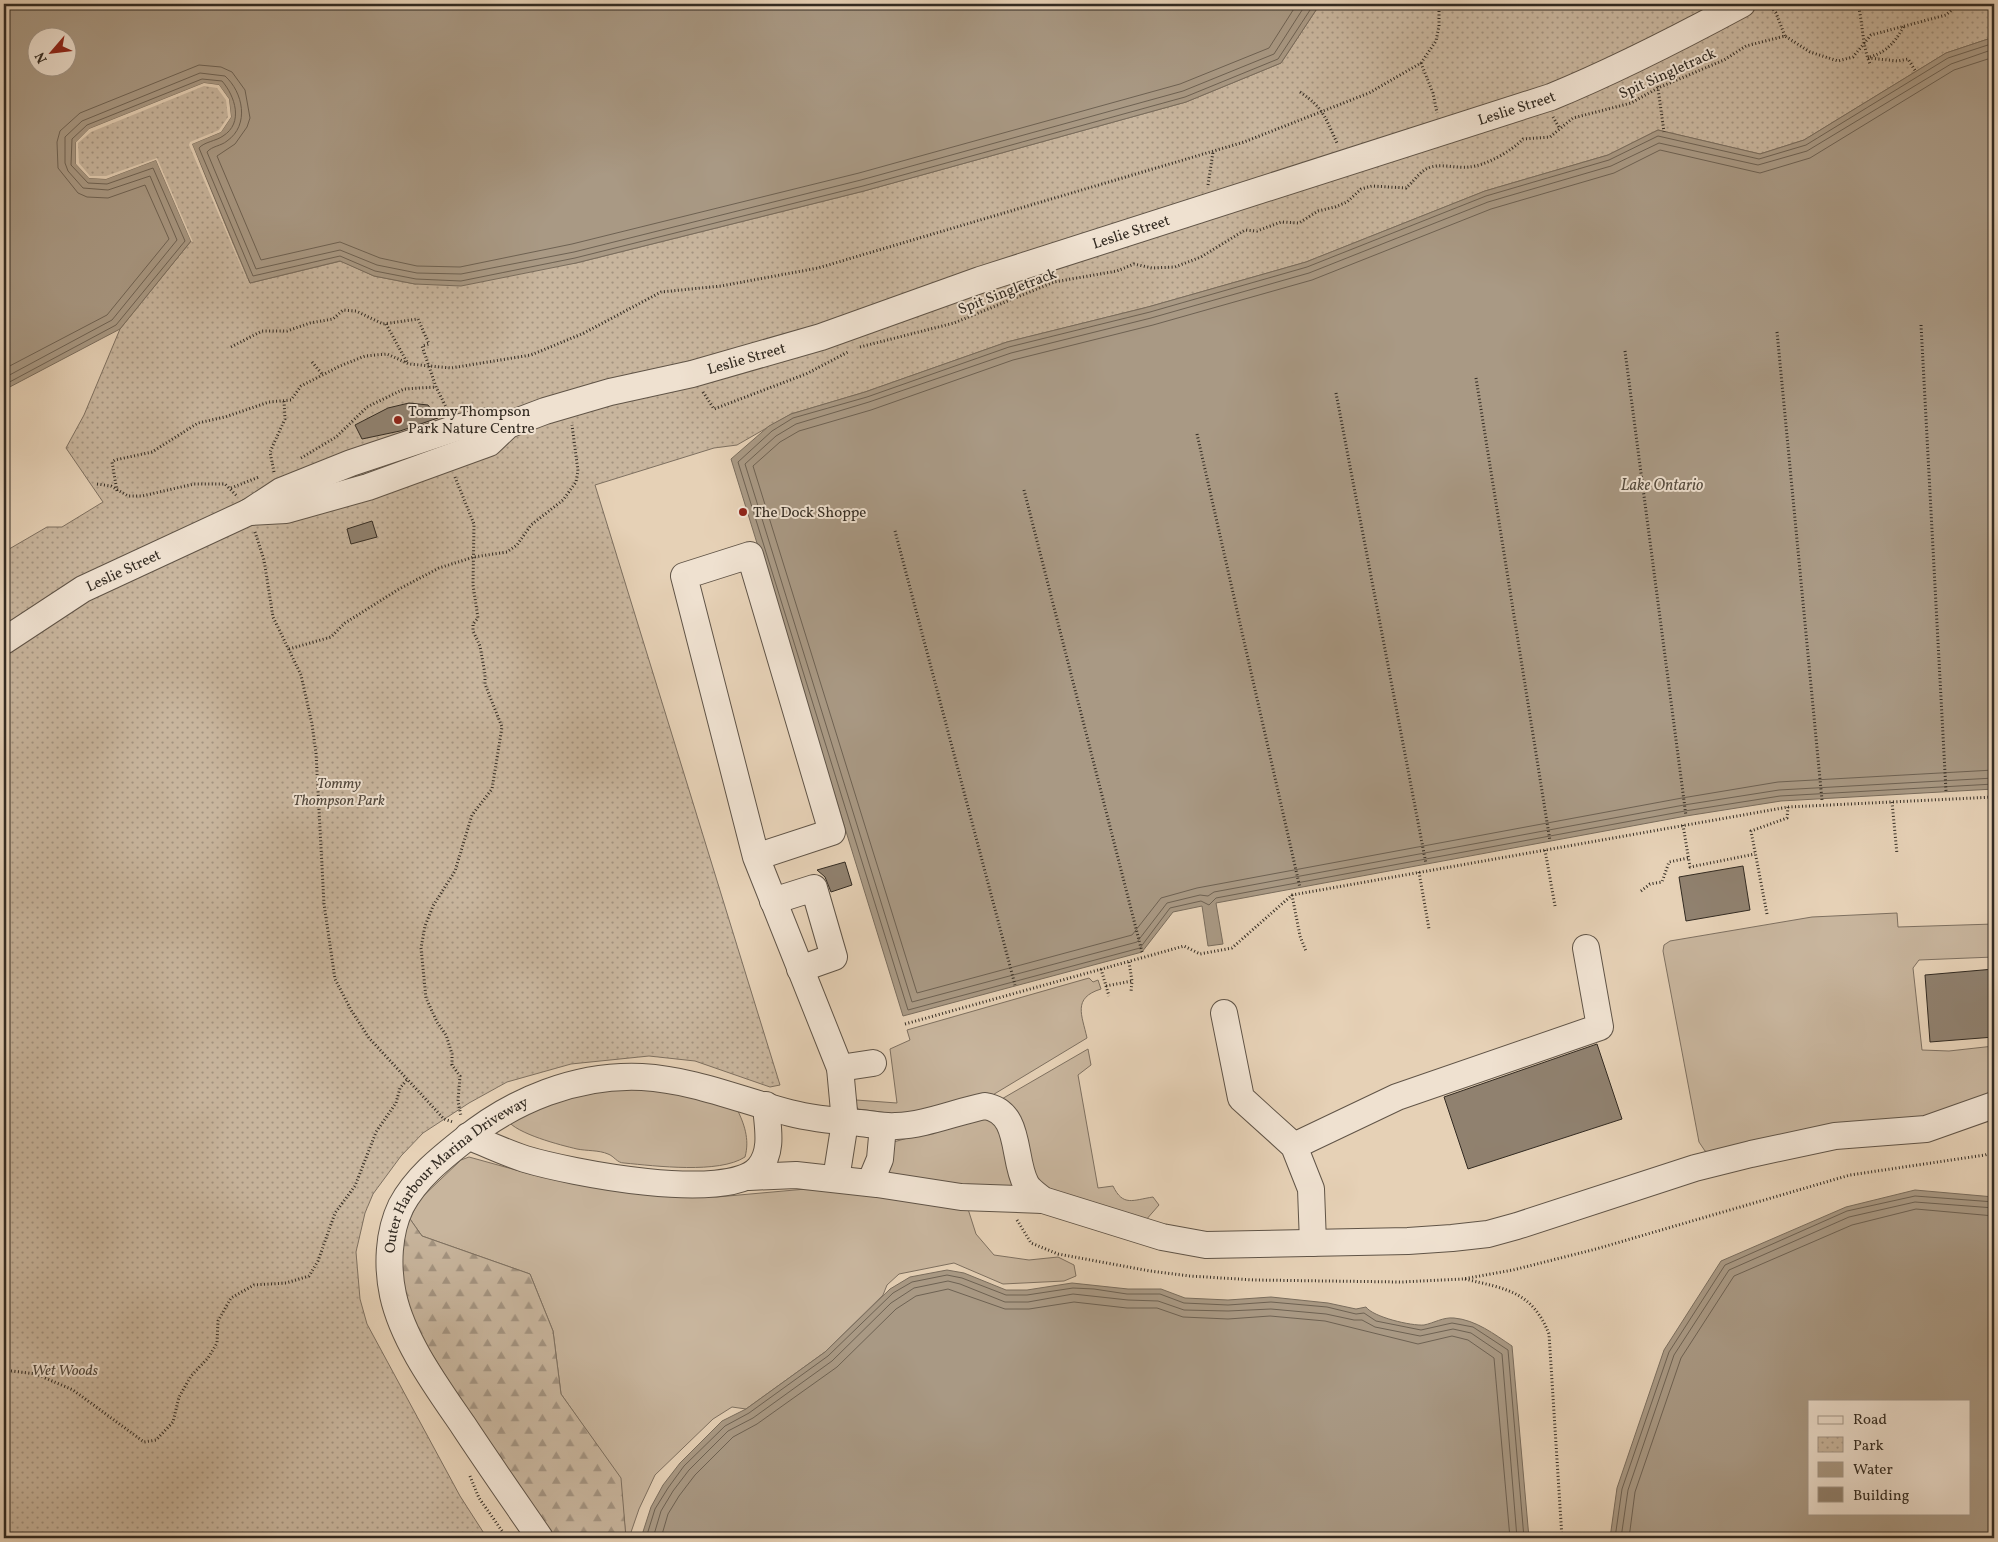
<svg xmlns="http://www.w3.org/2000/svg" width="1998" height="1542" font-family="Vollkorn,serif">
<style>
.green{fill:#c8b59d;stroke:#7e7060}
.forest{fill:url(#forest-firs);stroke:#7e7060}
.park{fill:url(#park-dots);stroke:#7e7060}
.water{fill:#a99984;stroke:#7a6d5d;fill-rule:evenodd}
.pier{fill:#e6d1b6}
.lines{fill:none;stroke-linecap:round;stroke-linejoin:round}
.shore{stroke:#6e6253;stroke-width:1}
.building{fill:#90816f;stroke:#332b22}
.minor-casing{stroke:#605447;stroke-width:28}
.path{stroke:#332b22;stroke-width:3;stroke-dasharray:1 2.5;stroke-linecap:butt}
.minor{stroke:#efe1d0;stroke-width:26}
.poi-dot{fill:#8f2418;stroke:#efe1d0;stroke-width:2}
.labels{text-anchor:middle;stroke-width:4;stroke-linejoin:round;paint-order:stroke}
.street-label{font-size:15px;fill:#332b22;stroke:#efe1d0}
.poi-label{font-size:15px;fill:#332b22;stroke:#efe1d0;text-anchor:start}
.park-label{font-size:15px;font-style:italic;fill:#51473b;stroke:#efe1d0}
.water-label{font-size:16px;font-style:italic;fill:#564c3f;stroke:#efe1d0}
</style>
<defs>
<pattern id="forest-firs" width="22" height="20" patternUnits="userSpaceOnUse" patternTransform="scale(1.25)"><rect width="22" height="20" fill="#c8b59d"/><path d="M5 1l3.5 6h-7zM16 11l3.5 6h-7z" fill="#a39380"/></pattern>
<pattern id="park-dots" width="8" height="8" patternUnits="userSpaceOnUse" patternTransform="scale(1.25)"><rect width="8" height="8" fill="#c8b59d"/><path d="M2 2h.1M6 6h.1" fill="none" stroke="#a39380" stroke-width="1.8" stroke-linecap="round"/></pattern>
</defs>
<rect width="100%" height="100%" fill="#e6d1b6"/>
<filter id="stains"><feTurbulence type="fractalNoise" baseFrequency=".004" numOctaves="4"/><feColorMatrix values="0 0 0 0 .2 0 0 0 0 .09 0 0 0 0 .02 0 0 0 .5 -.17"/></filter>
<radialGradient id="worn" r=".72"><stop offset=".6" stop-color="#630" stop-opacity="0"/><stop offset="1" stop-color="#630" stop-opacity=".3"/></radialGradient>
<!-- green -->
<g class="green">
<polygon points="1897,913 1898,927 1994,924 1994,957 1919,960 1913,968 1922,1050 1949,1051 1994,1046 1994,1096 1939,1114 1712,1153 1705,1151 1699,1142 1663,951 1664,945 1670,941 1812,917"/>
<path d="M 1089,978 L 1093,982 L 1098,980 L 1101,989 C 1072,998 1082,1015 1087,1038 L 991,1096 L 903,1115 L 858,1109 L 855,1104 L 856,1100 L 897,1103 L 890,1049 L 910,1040 L 907,1030 Z"/>
<path d="M 1088,1049 L 1091,1065 L 1078,1075 L 1098,1188 L 1113,1186 C 1123,1207 1133,1200 1153,1197 L 1159,1205 L 1145,1221 L 1050,1191 L 1037,1181 L 1000,1100 Z"/>
<path d="M 662,1088 L 736,1107 C 744,1123 750,1139 745,1157 C 719,1174 656,1166 624,1163 C 617,1163 614,1156 608,1154 C 599,1150 587,1151 577,1149 C 560,1145 517,1134 507,1120 L 573,1096 L 619,1089 Z"/>
<polygon points="986,1116 1000,1123 1014,1181 1011,1188 998,1191 880,1175 890,1143"/>
<polygon points="469,1157 534,1175 651,1193 717,1197 806,1189 824,1183 968,1209 976,1234 994,1255 1029,1260 1058,1257 1074,1265 1076,1276 1064,1281 1003,1284 954,1263 899,1274 887,1285 883,1295 825,1352 746,1409 732,1407 713,1419 655,1475 639,1509 629,1538 626,1538 620,1478 561,1394 553,1331 530,1274 422,1236 410,1219 419,1200 461,1160"/>
</g>
<!-- forest -->
<polygon class="forest" points="410,1219 422,1236 530,1274 553,1331 561,1394 621,1478 626,1538 554,1538 491,1449 414,1325 403,1297 401,1243"/>
<!-- park -->
<polygon class="park" points="1320,4 1994,4 1994,37 1946,53 1804,140 1760,154 1658,130 1608,155 1485,191 1306,262 1148,307 1007,342 865,392 791,414 737,445 714,448 595,485 780,1085 770,1087 695,1061 649,1056 571,1064 507,1082 469,1103 423,1133 401,1156 373,1194 365,1213 356,1252 360,1299 367,1324 460,1496 487,1538 4,1538 4,552 47,527 62,527 103,502 66,448 84,415 120,329 191,241 106,179 89,178 76,164 76,142 89,129 204,83 219,85 229,99 231,117 221,132 192,144 250,283 341,261 374,276 415,284 576,263 864,191 1186,102 1281,63"/>
<!-- water -->
<g class="water">
<path d="M 4,4 L 1320,4 L 1281,63 L 1186,102 L 864,191 L 576,263 L 461,286 L 415,284 L 374,276 L 340,261 L 250,283 L 192,144 L 221,132 L 231,117 L 229,99 L 219,85 L 204,83 L 89,129 L 76,142 L 76,164 L 89,178 L 106,179 L 156,160 L 191,241 L 120,329 L 4,390 ZM 38,38 L 68,38 L 68,68 L 38,68 Z"/>
<polygon points="1994,37 1994,789 1781,801 1686,816 1216,903 1223,944 1208,946 1202,906 1173,912 1142,952 903,1016 731,459 769,426 791,414 865,392 1007,342 1148,307 1306,262 1485,191 1608,155 1658,130 1760,154 1804,140 1946,53"/>
<path d="M 1915,1190 L 1994,1197 L 1994,1538 L 1610,1538 L 1617,1488 L 1664,1350 L 1721,1261 L 1846,1207 ZM 1809,1401 L 1969,1401 L 1969,1513 L 1809,1513 Z"/>
<path d="M 947,1270 L 964,1273 L 1006,1290 L 1027,1290 L 1072,1283 L 1128,1289 L 1161,1289 L 1185,1298 L 1228,1300 L 1271,1297 L 1328,1303 L 1356,1309 L 1366,1307 C 1373,1317 1411,1326 1424,1325 C 1434,1323 1443,1317 1454,1318 C 1476,1320 1494,1334 1512,1346 L 1529,1538 L 641,1538 L 651,1507 L 663,1485 L 680,1463 L 722,1421 L 746,1409 L 825,1352 L 890,1289 L 910,1277 Z"/>
</g>
<!-- pier -->
<polygon class="pier" points="204,83 219,85 229,99 231,117 221,132 192,144 249,285 189,145 190,142 219,130 228,117 226,100 217,88 204,86 91,132 78,143 79,163 90,176 106,176 157,158 193,242 191,241 156,160 106,179 89,178 76,164 76,142 89,129"/>
<g class="lines">
<!-- shore -->
<g class="shore">
<polyline points="1994,43 1948,58 1806,145 1759,159 1658,136 1609,160 1486,196 1307,267 1150,312 1009,347 867,397 793,418 772,431 738,462 908,1010 1140,948 1170,908 1201,901 1209,905 1216,898 1264,889 1685,811 1780,796 1994,784"/>
<polyline points="1994,49 1951,64 1807,151 1758,165 1659,143 1611,166 1488,202 1309,273 1151,318 1011,353 869,402 796,424 776,436 745,464 912,1002 1137,942 1167,903 1200,895 1208,896 1214,892 1684,805 1779,790 1994,778"/>
<polyline points="1994,57 1954,70 1810,158 1760,173 1660,150 1614,173 1491,209 1312,280 1153,325 1013,360 871,410 799,431 780,442 753,466 917,993 1132,935 1161,898 1197,888 1682,798 1778,782 1994,770"/>
<polyline points="4,369 107,315 169,239 145,185 108,198 87,197 78,193 58,168 57,142 60,131 80,113 147,86 199,65 221,67 232,72 245,90 250,118 247,127 235,144 217,156 261,260 340,242 380,258 417,266 460,267 572,244 859,173 1180,84 1269,48 1297,4"/>
<path d="M 4,378 L 112,320 L 177,240 L 150,176 L 108,190 L 83,188 L 68,171 L 65,163 L 65,137 L 82,121 L 200,73 L 225,76 C 243,92 250,125 227,141 C 221,146 212,146 207,152 L 256,269 L 340,250 L 377,265 L 417,273 L 461,274 L 574,252 L 861,180 L 1183,91 L 1274,54 L 1306,4"/>
<path d="M 4,385 L 116,325 L 185,241 L 153,168 L 107,184 L 88,183 L 71,165 L 72,139 L 87,125 L 202,79 L 222,81 C 235,96 244,123 223,136 C 216,141 204,142 199,148 L 253,276 L 340,256 L 375,271 L 416,279 L 461,281 L 575,258 L 863,186 L 1185,97 L 1278,59 L 1314,4"/>
<polyline points="646,1538 655,1509 668,1488 684,1466 725,1426 749,1413 828,1356 893,1293 912,1282 947,1275 962,1278 1006,1295 1027,1295 1073,1288 1094,1289 1127,1294 1160,1294 1184,1303 1228,1305 1271,1302 1327,1307 1356,1314 1364,1313 1376,1321 1421,1330 1452,1323 1473,1327 1508,1350 1524,1538"/>
<polyline points="653,1538 661,1511 673,1491 689,1470 728,1431 753,1418 832,1361 891,1303 914,1288 948,1281 960,1284 1005,1302 1028,1302 1073,1294 1128,1300 1158,1301 1184,1310 1228,1311 1271,1309 1326,1314 1354,1320 1362,1320 1375,1327 1420,1336 1453,1329 1471,1333 1502,1354 1517,1538"/>
<polyline points="661,1538 668,1514 679,1496 695,1475 733,1437 757,1424 837,1367 896,1309 916,1296 948,1289 1005,1309 1029,1309 1074,1302 1127,1308 1157,1308 1183,1317 1228,1319 1270,1316 1325,1321 1418,1344 1452,1336 1468,1340 1494,1358 1510,1538"/>
<polyline points="1615,1538 1622,1489 1669,1352 1725,1265 1847,1211 1915,1196 1994,1202"/>
<polyline points="1621,1538 1628,1490 1674,1355 1729,1270 1849,1217 1915,1202 1994,1208"/>
<polyline points="1629,1538 1635,1492 1681,1358 1734,1276 1852,1225 1916,1209 1994,1216"/>
</g>
</g>
<!-- building -->
<g class="building">
<polygon points="409,403 428,405 438,418 400,431 362,439 355,425 388,408"/>
<polygon points="372,521 377,537 351,544 347,529"/>
<polygon points="845,862 852,885 831,892 825,877 817,870"/>
<polygon points="1743,866 1750,910 1686,921 1679,877"/>
<polygon points="1994,969 1994,1037 1930,1042 1925,975"/>
<polygon points="1597,1044 1622,1119 1468,1169 1444,1097"/>
</g>
<g class="lines">
<defs>
<g id="minor">
<path id="s1" d="M 249,512 L 286,510 L 368,487 L 489,443 L 508,425 L 545,411 L 610,392 L 692,374 L 821,337 L 980,280 L 1551,97 C 1617,70 1679,38 1742,4"/>
<path id="s2" d="M 4,641 L 83,589 L 249,512 L 281,491 L 351,463 L 456,428 L 488,421 L 508,425"/>
<polyline points="756,857 832,832 750,555 684,576 756,857 840,1068 845,1122 836,1179"/>
<polyline points="773,901 814,888 834,957 800,969"/>
<polyline points="1224,1013 1241,1098 1294,1146 1311,1189 1313,1243"/>
<polyline points="840,1068 873,1063"/>
<path d="M 468,1136 C 487,1144 506,1153 525,1159 C 568,1172 728,1204 759,1168 C 774,1150 767,1125 766,1105"/>
<polyline points="1294,1146 1397,1097 1600,1027 1586,948"/>
<polyline points="749,1177 796,1175 877,1184 961,1197 1043,1200"/>
<polyline points="870,1183 880,1159 883,1126"/>
<path id="s3" d="M 540,1538 C 514,1500 488,1463 463,1425 C 437,1387 403,1341 393,1295 C 387,1267 388,1233 401,1206 C 416,1178 440,1159 464,1140 C 513,1100 577,1074 642,1077 C 694,1080 740,1100 790,1113 C 813,1119 837,1121 860,1123 C 872,1124 884,1127 896,1126 C 926,1125 955,1112 985,1106 C 1022,1112 1012,1158 1026,1184 C 1030,1191 1037,1195 1043,1200 L 1162,1237 L 1206,1245 L 1408,1241 L 1452,1238 L 1488,1234 L 1517,1226 L 1695,1168 L 1751,1154 L 1835,1136 L 1926,1129 L 1994,1105"/>
</g>
</defs>
<!-- minor casing -->
<use href="#minor" class="minor-casing"/>
<!-- path -->
<g class="path">
<polyline points="1769,4 1776,13 1785,36"/>
<path d="M 1858,4 C 1863,24 1862,45 1870,64"/>
<path d="M 1870,57 C 1888,51 1895,42 1904,26"/>
<polyline points="1868,58 1898,61 1908,59 1916,72"/>
<polyline points="1421,63 1433,93 1437,113"/>
<polyline points="1651,74 1658,88 1664,132"/>
<path d="M 1300,92 C 1325,109 1325,118 1338,145"/>
<polyline points="1553,117 1560,129"/>
<polyline points="1208,185 1213,152"/>
<polyline points="386,324 408,364"/>
<polyline points="1921,325 1946,791"/>
<polyline points="1777,332 1822,800"/>
<polyline points="231,347 262,331 287,331 310,323 333,319 343,310 356,311 383,324 418,319 429,344 422,346 436,387 447,409"/>
<path d="M 860,347 L 954,323 L 1054,282 L 1117,271 L 1134,264 L 1152,268 L 1175,267 L 1201,257 L 1245,230 L 1257,231 L 1281,222 L 1299,223 L 1318,211 L 1335,207 L 1347,202 L 1361,189 L 1372,186 L 1406,188 C 1413,182 1419,173 1426,169 C 1439,162 1456,169 1469,167 C 1485,166 1512,151 1523,139 L 1550,137 L 1573,118 L 1631,103 L 1658,88 L 1724,60 L 1746,46 L 1785,36 L 1810,52 L 1838,61 L 1853,57 L 1871,35 L 1946,15 L 1954,8 L 1967,4"/>
<polyline points="1625,351 1686,816"/>
<polyline points="312,362 322,374"/>
<polyline points="1476,378 1550,841"/>
<polyline points="703,392 714,409 806,374 848,352"/>
<polyline points="1336,393 1426,864"/>
<polyline points="1197,434 1300,888"/>
<polyline points="301,458 336,437 367,407 404,389 436,387"/>
<polyline points="274,472 270,452 285,419 284,401"/>
<polyline points="455,477 474,524 473,585 478,618 473,624 473,631 480,646 485,674 485,684 502,727 492,789 472,815 455,871 433,906 425,926 421,948 426,998 437,1022 446,1035 452,1054 452,1065 460,1076 458,1101 461,1116"/>
<polyline points="97,484 111,486 128,496 142,496 194,484 225,484 237,496"/>
<polyline points="231,488 259,477"/>
<polyline points="1024,490 1142,952"/>
<polyline points="117,491 112,462 115,460 152,452 198,423 225,417 269,402 291,400 301,386 340,366 365,356 387,354 409,364 451,368 531,355 584,333 661,292 721,286 818,268 1244,142 1369,93 1421,63 1436,41 1439,26 1439,4"/>
<polyline points="895,531 1015,985"/>
<polyline points="255,532 264,560 273,617 301,675 312,724 316,753 324,904 335,979 351,1010 369,1038 444,1119 453,1122"/>
<polyline points="289,649 331,637 345,623 399,589 439,568 474,557 507,552 517,545 531,525 563,500 576,482 578,471 572,425"/>
<polyline points="1892,802 1897,854"/>
<polyline points="1683,825 1690,867 1755,854"/>
<polyline points="1545,850 1555,906"/>
<polyline points="1419,872 1429,929"/>
<polyline points="1641,891 1650,884 1662,882 1669,862 1688,858"/>
<polyline points="1292,895 1300,936 1306,951"/>
<polyline points="1767,914 1751,831 1787,818 1788,807"/>
<polyline points="1129,962 1132,981 1131,992"/>
<polyline points="1101,969 1109,996"/>
<polyline points="1106,986 1132,981"/>
<polyline points="905,1024 1184,946 1200,954 1232,948 1292,895 1788,807 1994,797"/>
<polyline points="1017,1220 1031,1243 1058,1254 1150,1271 1190,1276 1254,1280 1401,1282 1463,1279 1513,1270 1596,1249 1850,1175 1985,1155 1994,1152"/>
<path d="M 1465,1279 C 1506,1289 1532,1291 1549,1334 L 1562,1538"/>
<polyline points="4,1370 36,1374 73,1390 144,1442 156,1440 173,1422 179,1397 191,1376 208,1358 217,1343 218,1321 231,1298 254,1285 286,1283 309,1276 318,1261 335,1213 355,1186 376,1132 396,1103 400,1088 407,1080"/>
<polyline points="470,1476 479,1498 507,1538"/>
</g>
<!-- minor -->
<use href="#minor" class="minor"/>
</g>
<!-- markers -->
<g class="poi-dot">
<circle cx="398" cy="420" r="5"/>
<circle cx="743" cy="512" r="5"/>
</g>
<g class="labels">
<!-- street labels -->
<g class="street-label">
<text transform="translate(1667 73) rotate(-24)" y="5">Spit Singletrack</text>
<text dy="5" stroke="none"><textPath href="#s1" startOffset="1335">Leslie Street</textPath></text>
<text dy="5" stroke="none"><textPath href="#s1" startOffset="930">Leslie Street</textPath></text>
<text transform="translate(1007 291) rotate(-21)" y="5">Spit Singletrack</text>
<text dy="5" stroke="none"><textPath href="#s1" startOffset="525">Leslie Street</textPath></text>
<text dy="5" stroke="none"><textPath href="#s2" startOffset="139">Leslie Street</textPath></text>
<text dy="5" stroke="none"><textPath href="#s3" startOffset="435">Outer Harbour Marina Driveway</textPath></text>
</g>
<!-- poi labels -->
<g class="poi-label">
<text x="408" y="416">Tommy Thompson<tspan x="408" dy="17">Park Nature Centre</tspan></text>
<text x="753" y="517">The Dock Shoppe</text>
</g>
<!-- park labels -->
<g class="park-label">
<text x="339" y="788">Tommy<tspan x="339" dy="17">Thompson Park</tspan></text>
<text x="65" y="1375">Wet Woods</text>
</g>
<!-- water labels -->
<g class="water-label">
<text x="1662" y="490">Lake Ontario</text>
</g>
</g>
<!-- margin -->
<rect width="1998" height="1542" fill="none" stroke="#e6d1b6" stroke-width="20"/>
<rect x="5" y="5" width="1988" height="1532" fill="none" stroke="#332b22" stroke-width="2.5"/>
<rect x="10" y="10" width="1978" height="1522" fill="none" stroke="#332b22"/>
<!-- legend -->
<rect x="1808" y="1400" width="162" height="115" fill="#efe1d0" stroke="#a4988a"/>
<rect x="1818" y="1416" width="25" height="8" fill="#efe1d0" stroke="#a4988a"/>
<text x="1853" y="1424" font-size="15" fill="#332b22">Road</text>
<rect x="1818" y="1437" width="25" height="15" fill="url(#park-dots)" stroke="#a4988a"/>
<text x="1853" y="1450" font-size="15" fill="#332b22">Park</text>
<rect x="1818" y="1462" width="25" height="15" fill="#a99984" stroke="#a4988a"/>
<text x="1853" y="1474" font-size="15" fill="#332b22">Water</text>
<rect x="1818" y="1487" width="25" height="15" fill="#90816f" stroke="#a4988a"/>
<text x="1853" y="1500" font-size="15" fill="#332b22">Building</text>
<!-- north arrow -->
<g transform="translate(52 52) rotate(242)"><circle r="24" fill="#efe1d0" stroke="#a4988a"/>
<path d="M0-4L9 19L0 12L-9 19Z" fill="#8f2418"/>
<text y="-8" font-size="14" font-weight="bold" text-anchor="middle" fill="#332b22">N</text>
</g>
<rect width="100%" height="100%" filter="url(#stains)"/>
<rect width="100%" height="100%" fill="url(#worn)"/>
</svg>
